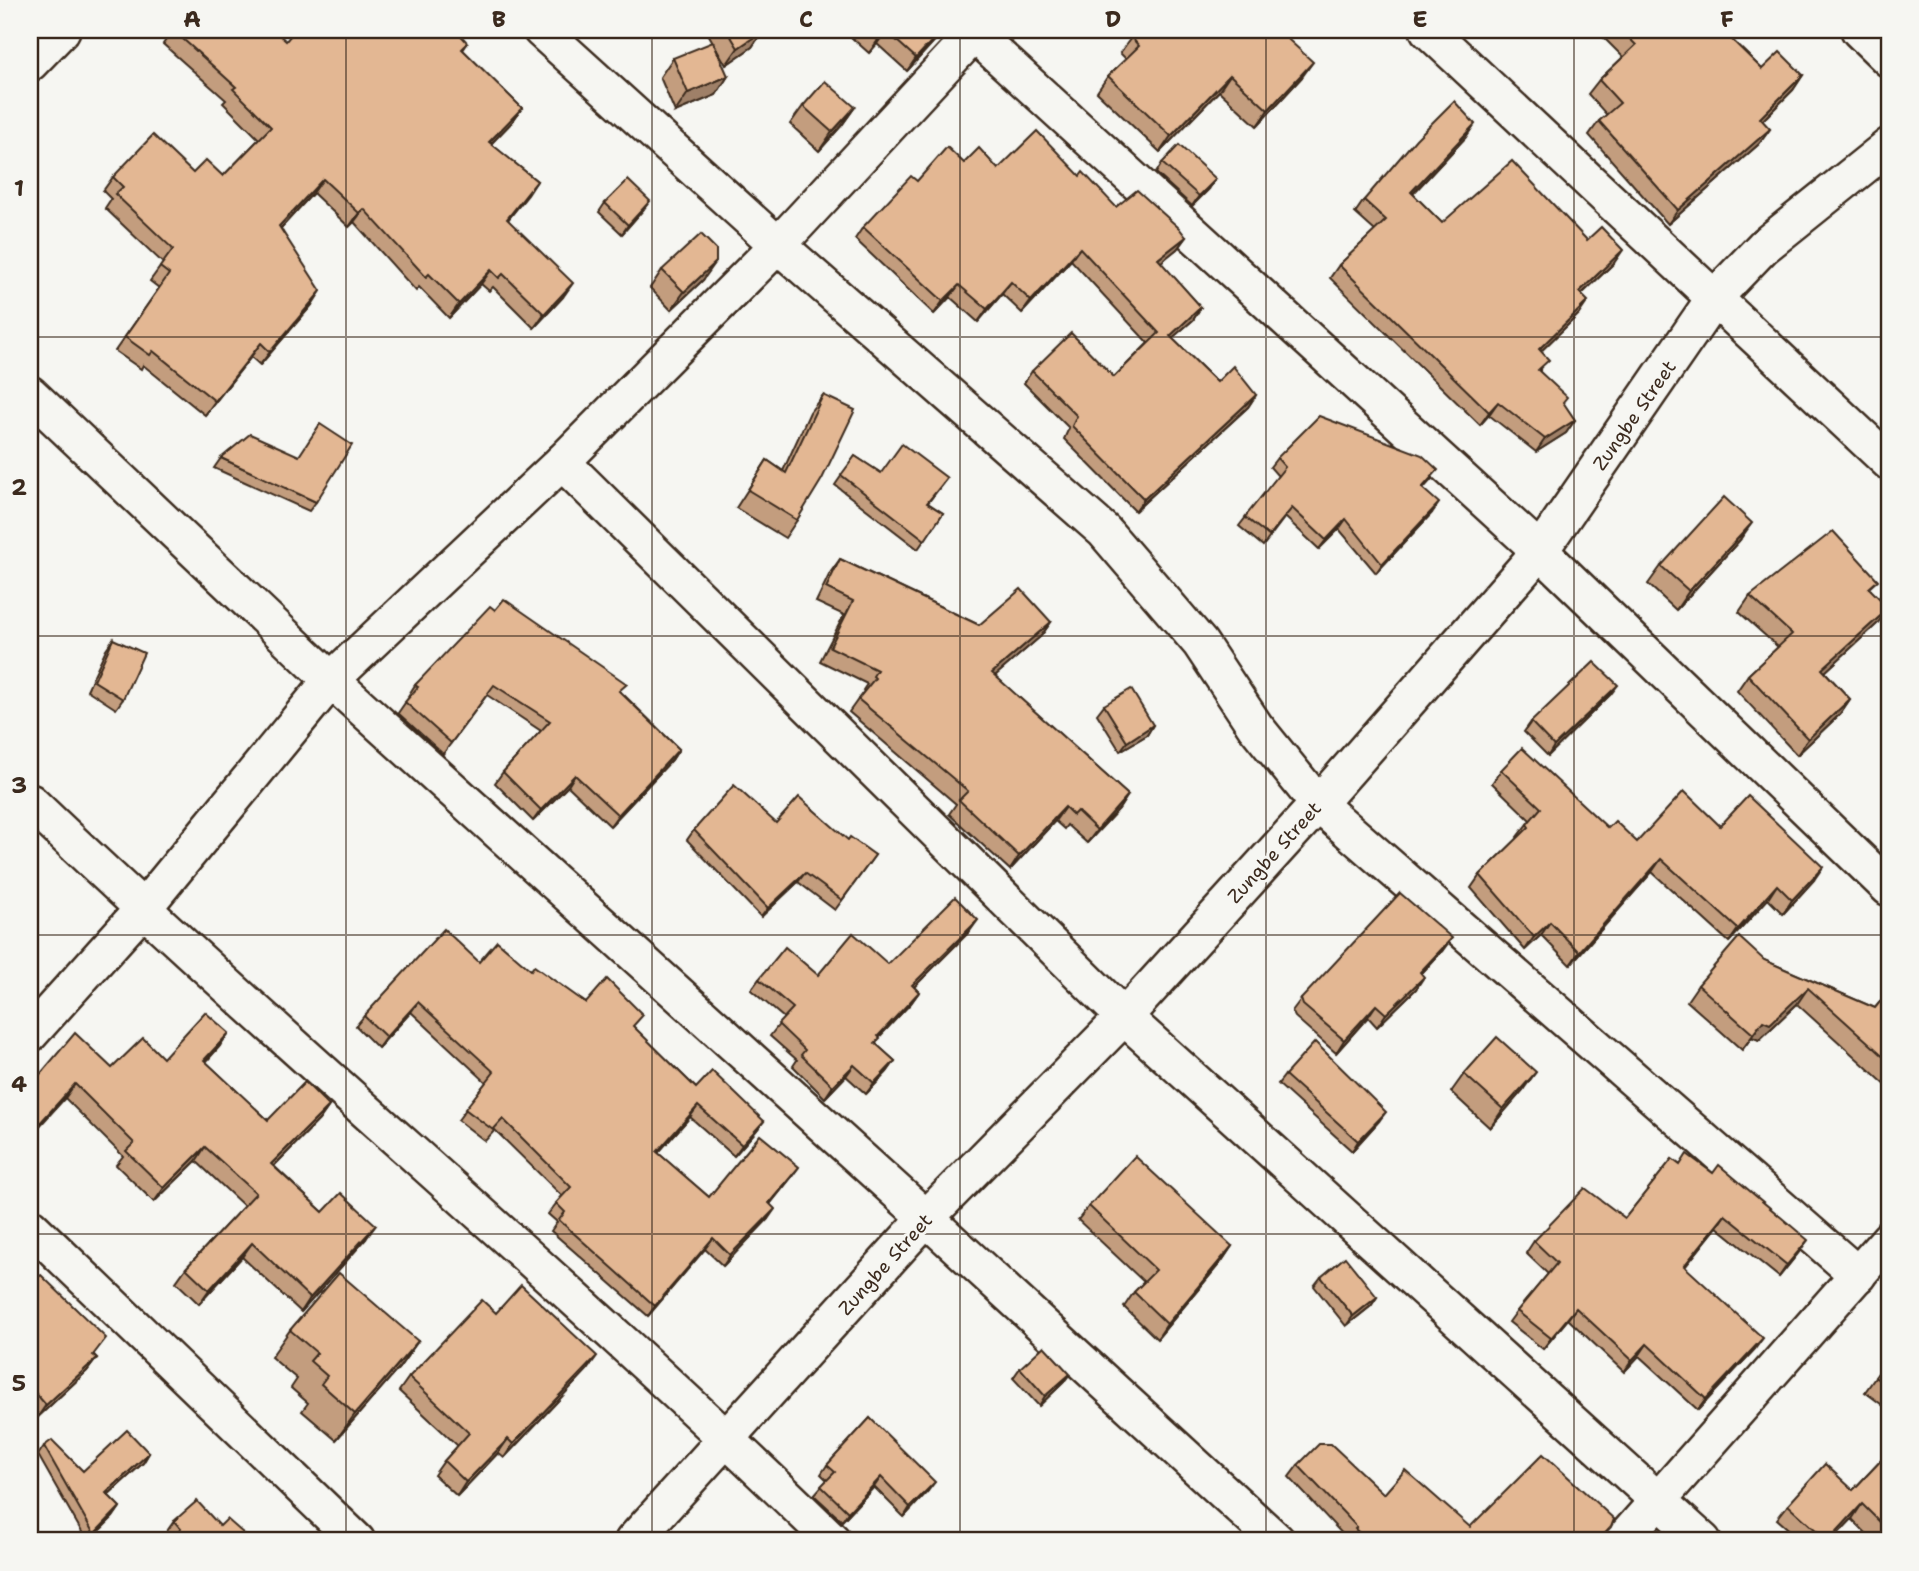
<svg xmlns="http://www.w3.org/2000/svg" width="1919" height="1571" font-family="'Shantell Sans',sans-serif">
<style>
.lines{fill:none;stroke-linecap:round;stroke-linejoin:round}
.minor-casing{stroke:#3b2a1e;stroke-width:40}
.minor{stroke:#f6f6f2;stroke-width:35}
.wall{fill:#c39d7e;stroke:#3b2a1e;stroke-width:2}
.shaded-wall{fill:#9f8067;stroke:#3b2a1e;stroke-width:2}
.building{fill:#e3b793;stroke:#3b2a1e;stroke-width:2}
.grid{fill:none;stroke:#3b2a1e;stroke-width:2;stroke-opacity:0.55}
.labels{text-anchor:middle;stroke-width:6;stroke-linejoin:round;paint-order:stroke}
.street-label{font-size:19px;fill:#3b2a1e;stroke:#f6f6f2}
.neatline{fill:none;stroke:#3b2a1e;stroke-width:2.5}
.grid-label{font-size:23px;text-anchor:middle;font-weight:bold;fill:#3b2a1e}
</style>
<rect width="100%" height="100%" fill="#f6f6f2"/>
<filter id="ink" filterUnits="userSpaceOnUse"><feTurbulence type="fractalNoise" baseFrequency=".0143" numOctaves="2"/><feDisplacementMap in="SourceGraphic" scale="14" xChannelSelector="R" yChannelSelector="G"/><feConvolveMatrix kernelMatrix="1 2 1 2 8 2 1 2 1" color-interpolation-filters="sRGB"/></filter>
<g filter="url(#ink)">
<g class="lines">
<defs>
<g id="minor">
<polyline points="541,30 778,245 1104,531 1200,643 1255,726 1318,804 1858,1275"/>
<polyline points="970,30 1540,551 1889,888"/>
<polyline points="1428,30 1889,462"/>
<polyline points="1859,30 1889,59"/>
<polyline points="30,63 62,30"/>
<polyline points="30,394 331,680 926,1218 1277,1541"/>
<polyline points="562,462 1124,1017 1703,1541"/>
<path d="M 30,802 C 293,1054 573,1287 833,1541"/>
<polyline points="30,1034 142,910 331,680 562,462 778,245 978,30"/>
<polyline points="30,1226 357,1541"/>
<polyline points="633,1541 926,1218 1124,1017 1318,804 1540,551 1715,297 1763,247 1889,146"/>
<polyline points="1622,1541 1889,1239"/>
</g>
</defs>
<!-- minor casing -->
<use href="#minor" class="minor-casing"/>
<!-- minor -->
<use href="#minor" class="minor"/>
</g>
<!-- wall -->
<g class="wall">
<polygon points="173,30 286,41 467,44 463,50 522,108 512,122 491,144 537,181 508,220 563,297 534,328 493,287 489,291 481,284 449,318 419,287 416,291 354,222 349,227 313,193 281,228 312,305 260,365 251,357 205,415 143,365 141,369 115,351 159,288 150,281 163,263 105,208 111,199 103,191 113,177 193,173 223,176 259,139 223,103 226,100 163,44"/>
<polygon points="706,30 763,30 763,31 752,47 726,65"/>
<polygon points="843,30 943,30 938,37 907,71 877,44 869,53"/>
<polygon points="1127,30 1278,30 1302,77 1257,126 1219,91 1160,152 1097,92 1108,76 1126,59 1120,53 1133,35"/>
<polygon points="1596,30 1722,30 1762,69 1803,75 1793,90 1762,121 1770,129 1759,144 1668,224 1589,135 1599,121 1607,115 1588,94 1599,80 1623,57"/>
<polygon points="673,58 728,76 716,95 675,112 660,77"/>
<polygon points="803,106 855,107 842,125 819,151 790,124"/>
<polygon points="1466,137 1413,194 1442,223 1587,240 1614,263 1581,295 1579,314 1541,351 1540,372 1575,420 1566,433 1536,452 1489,415 1480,425 1330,278 1339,265 1375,231 1355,213 1364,200"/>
<polygon points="964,163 998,169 1080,176 1116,207 1186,237 1177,249 1160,262 1201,307 1193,320 1172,338 1217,382 1256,395 1248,407 1135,511 1064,439 1069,428 1024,383 1032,371 1114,377 1148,343 1071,260 1022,313 1002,294 978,322 950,297 934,314 855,239 863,227 917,181"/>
<polygon points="1162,163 1209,189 1192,206 1156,173"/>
<polygon points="605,203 643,210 622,234 599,212"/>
<polygon points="662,270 703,280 671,310 650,288"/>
<polygon points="823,395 797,520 785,538 736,508 767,460 783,471 810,412"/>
<polygon points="855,456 881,473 947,478 928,503 943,513 918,549 835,485"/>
<polygon points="221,458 316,502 309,511 214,468"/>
<polygon points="1277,458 1432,479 1423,489 1432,513 1376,573 1339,529 1319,549 1285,517 1263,546 1239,526 1278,476 1270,467"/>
<polygon points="1739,541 1676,610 1648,584 1661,566"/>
<polygon points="840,559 979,625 1051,622 1041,636 995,676 1128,795 1119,809 1087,843 1067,825 1064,829 1055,821 1010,870 949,814 956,804 849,712 864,691 863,690 867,684 820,661 844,615 816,602 830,573"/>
<polygon points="1871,590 1877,624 1825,672 1850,699 1839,715 1797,755 1737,691 1748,675 1778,647 1739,612 1750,596"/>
<polygon points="495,610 621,692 679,749 672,760 610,826 568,786 533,821 495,783 503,772 541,731 487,695 443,754 398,713 409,697 408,696 415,685"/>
<polygon points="113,639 123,699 116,709 87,690 106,649"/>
<polygon points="1611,694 1548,756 1524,732 1531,722"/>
<polygon points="1104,705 1153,725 1147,735 1120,751 1097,714"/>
<polygon points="1501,770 1608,828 1637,842 1720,826 1814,880 1783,914 1768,899 1729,942 1652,872 1570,965 1541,935 1525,950 1471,888 1480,875 1518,838 1517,837 1530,820 1492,783"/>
<polygon points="1889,820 1889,836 1883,829"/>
<polygon points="776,823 848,840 875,855 835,910 798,882 761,917 687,840 694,830"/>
<polygon points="970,931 914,987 919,992 911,1003 879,1037 876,1044 895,1061 887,1072 866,1094 846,1076 825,1098 793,1066 797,1060 770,1036 784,1018 751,990 759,979 818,975 888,964"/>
<polygon points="1443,950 1421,974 1416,989 1377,1027 1368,1017 1336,1053 1295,1017 1292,1011 1301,999"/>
<polygon points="1764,960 1875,1008 1889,991 1889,1088 1797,1004 1759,1040 1752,1037 1742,1050 1687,1001 1698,985"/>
<polygon points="479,962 531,970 586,1003 634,1027 696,1088 764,1121 756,1131 734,1156 690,1117 658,1153 709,1197 791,1178 770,1204 768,1219 723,1266 705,1249 648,1316 551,1231 557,1222 548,1214 562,1196 495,1130 485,1141 458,1120 486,1082 411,1012 378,1048 356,1026 364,1016"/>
<polygon points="219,1047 206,1062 268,1120 329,1106 319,1120 274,1166 323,1212 366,1239 301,1312 242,1257 199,1304 176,1282 186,1268 244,1206 196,1161 154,1202 116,1165 123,1156 65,1098 30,1086 163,1058"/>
<polygon points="1464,1074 1523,1090 1490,1128 1451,1092"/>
<polygon points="1285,1075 1379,1121 1352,1151 1278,1084"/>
<polygon points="1672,1159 1800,1251 1779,1277 1717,1227 1685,1267 1755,1349 1698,1410 1639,1356 1624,1372 1568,1319 1543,1349 1509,1322 1517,1311 1548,1274 1526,1253 1534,1241 1625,1218"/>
<polygon points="1089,1206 1232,1246 1222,1261 1157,1339 1124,1307 1134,1292 1144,1282 1078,1220"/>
<polygon points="1321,1277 1377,1297 1371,1306 1346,1326 1314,1286"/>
<polygon points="30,1284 97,1358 87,1371 37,1418 30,1410"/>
<polygon points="496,1313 587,1370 504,1458 498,1453 457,1496 434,1475 444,1461 458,1446 399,1391 409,1377"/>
<polygon points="290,1330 418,1341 399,1368 336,1440 302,1411 308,1403 291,1388 297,1379 271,1357"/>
<polygon points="1889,1358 1889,1410 1865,1392"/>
<polygon points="1020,1368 1063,1383 1039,1406 1013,1378"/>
<polygon points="870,1418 928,1491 904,1517 874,1487 842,1521 814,1495 827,1480 821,1474 827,1465"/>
<polygon points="1889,1443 1889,1541 1874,1541 1852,1519 1831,1541 1802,1541 1777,1519 1788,1505 1853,1490 1886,1455 1883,1452"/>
<polygon points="44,1446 83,1471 149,1453 143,1463 108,1495 120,1507 113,1517 89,1541 87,1541 38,1455"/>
<polygon points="1298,1465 1384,1494 1470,1527 1601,1541 1347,1541 1348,1540 1289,1477"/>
<polygon points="174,1521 220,1526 252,1541 167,1541 163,1537"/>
</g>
<!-- shaded-wall -->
<g class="shaded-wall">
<polygon points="942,30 943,30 938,37 907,71 916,58"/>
<polygon points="763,31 752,47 726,65 738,48"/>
<polygon points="886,31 877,44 869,53 878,40"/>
<polygon points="1313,62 1302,77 1257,126 1268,110"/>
<polygon points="1230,75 1219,91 1160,152 1171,136"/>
<polygon points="1803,75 1793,90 1750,133 1760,118"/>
<polygon points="728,76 716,95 675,112 688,93"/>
<polygon points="855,107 842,125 819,151 832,132"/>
<polygon points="522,108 512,122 479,156 489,142"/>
<polygon points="1475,124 1466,137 1402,205 1411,192"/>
<polygon points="1770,129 1759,144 1668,224 1678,210"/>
<polygon points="323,179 313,193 270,240 279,226"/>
<polygon points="1216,179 1209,189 1192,206 1199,196"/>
<polygon points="537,181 528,195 497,233 507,219"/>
<polygon points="650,201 643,210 622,234 628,225"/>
<polygon points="364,209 354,222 349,227 359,213"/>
<polygon points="1186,237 1177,249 1149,272 1158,259"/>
<polygon points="1080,248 1071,260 1022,313 1031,301"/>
<polygon points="1623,250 1614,263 1570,305 1579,292"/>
<polygon points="716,262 703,280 671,310 684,292"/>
<polygon points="491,270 481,284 449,318 459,304"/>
<polygon points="1011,282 1002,294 978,322 987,309"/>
<polygon points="573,283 563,297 534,328 544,314"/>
<polygon points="959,285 950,297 934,314 943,301"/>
<polygon points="321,291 312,305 260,365 270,352"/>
<polygon points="1588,301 1579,314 1530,362 1539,349"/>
<polygon points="1201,307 1193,320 1161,348 1170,336"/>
<polygon points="261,343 251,357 205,415 215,401"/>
<polygon points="1256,395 1248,407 1135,511 1144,499"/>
<polygon points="1498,402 1489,415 1480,425 1489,412"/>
<polygon points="1575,420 1566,433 1536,452 1545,439"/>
<polygon points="1439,503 1432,513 1376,573 1382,564"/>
<polygon points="1346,519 1339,529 1319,549 1326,540"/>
<polygon points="1752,523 1739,541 1676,610 1689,591"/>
<polygon points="1889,608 1877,624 1811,685 1822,669"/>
<polygon points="1051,622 1041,636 982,687 992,673"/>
<polygon points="1618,685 1611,694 1548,756 1554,746"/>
<polygon points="1850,699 1839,715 1797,755 1808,739"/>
<polygon points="1153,725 1147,735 1120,751 1127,742"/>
<polygon points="679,749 672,760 610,826 618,815"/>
<polygon points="575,775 568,786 533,821 541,810"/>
<polygon points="1128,795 1119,809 1087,843 1097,830"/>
<polygon points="1065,807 1055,821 1010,870 1019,856"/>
<polygon points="1661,859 1652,872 1570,965 1579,952"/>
<polygon points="1823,867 1814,880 1783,914 1792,900"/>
<polygon points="805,873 798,882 761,917 768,908"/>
<polygon points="1777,885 1768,899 1729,942 1738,929"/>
<polygon points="978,920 970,931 904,997 912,985"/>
<polygon points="1550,922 1541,935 1525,950 1534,937"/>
<polygon points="1452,938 1443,950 1411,985 1420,972"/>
<polygon points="1424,977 1416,989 1377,1027 1386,1014"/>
<polygon points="1808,988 1797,1004 1759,1040 1752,1037 1742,1050 1763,1021"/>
<polygon points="919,992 911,1003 870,1047 878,1036"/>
<polygon points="418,1002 411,1012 378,1048 386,1037"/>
<polygon points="1376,1005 1368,1017 1336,1053 1344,1040"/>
<polygon points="229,1033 219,1047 194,1074 204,1060"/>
<polygon points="895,1061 887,1072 866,1094 874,1083"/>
<polygon points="854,1065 846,1076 825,1098 833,1086"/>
<polygon points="1536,1072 1523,1090 1490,1128 1503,1109"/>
<polygon points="75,1084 65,1098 30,1137 30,1134"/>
<polygon points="329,1106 319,1120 262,1178 271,1164"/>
<polygon points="698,1106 690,1117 649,1163 657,1152"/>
<polygon points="1386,1112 1379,1121 1352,1151 1358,1141"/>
<polygon points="764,1121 756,1131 734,1156 742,1145"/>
<polygon points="205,1147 196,1161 154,1202 164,1188"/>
<polygon points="799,1167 791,1178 762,1214 769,1203"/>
<polygon points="775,1209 768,1219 723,1266 730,1255"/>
<polygon points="1725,1215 1717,1227 1676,1278 1684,1266"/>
<polygon points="376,1225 366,1239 301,1312 310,1298"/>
<polygon points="713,1238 705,1249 648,1316 655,1306"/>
<polygon points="1808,1240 1800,1251 1779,1277 1787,1265"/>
<polygon points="252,1243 242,1257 199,1304 209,1290"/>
<polygon points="1232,1246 1222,1261 1157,1339 1167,1324"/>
<polygon points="1377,1297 1371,1306 1346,1326 1353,1316"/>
<polygon points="1576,1308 1568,1319 1543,1349 1551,1338"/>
<polygon points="1763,1338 1755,1349 1698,1410 1706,1399"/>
<polygon points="418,1341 399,1368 336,1440 355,1414"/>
<polygon points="1647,1344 1639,1356 1624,1372 1632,1360"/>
<polygon points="597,1356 587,1370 504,1458 513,1444"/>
<polygon points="97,1358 87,1371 37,1418 46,1405"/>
<polygon points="1070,1374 1063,1383 1039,1406 1045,1396"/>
<polygon points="508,1439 498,1453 457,1496 466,1482"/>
<polygon points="149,1453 143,1463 99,1503 106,1493"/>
<polygon points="881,1477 874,1487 842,1521 848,1512"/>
<polygon points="935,1482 928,1491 904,1517 910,1507"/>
<polygon points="1862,1504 1852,1519 1831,1541 1828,1541"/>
<polygon points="120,1507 113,1517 89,1541 94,1534"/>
</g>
<!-- building -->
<g class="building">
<polygon points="173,30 274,30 286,41 295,30 456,30 466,41 467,44 462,49 522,108 489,142 537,181 507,219 573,283 544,314 503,274 499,278 491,270 459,304 429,274 426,277 364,209 359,213 323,179 279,226 321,291 270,352 261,343 215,401 153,351 150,355 125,337 169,274 160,267 173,249 115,194 123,187 113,177 153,135 193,173 206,160 223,176 271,127 233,89 236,87"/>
<polygon points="727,30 763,30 763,31 738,48"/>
<polygon points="866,30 942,30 916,58 886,31 878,40"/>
<polygon points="1138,30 1278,30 1313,62 1268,110 1230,75 1171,136 1108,76 1139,46 1131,37"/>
<polygon points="1621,30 1722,30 1762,69 1780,52 1803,75 1760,118 1770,129 1678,210 1599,121 1620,103 1599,80 1636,45"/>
<polygon points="713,42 728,76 688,93 673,58"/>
<polygon points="825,81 855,107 832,132 803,106"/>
<polygon points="1454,101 1475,124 1411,192 1442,223 1512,161 1587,240 1601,227 1623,250 1579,292 1588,301 1539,349 1549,360 1538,370 1567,397 1563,402 1575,420 1545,439 1498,402 1489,412 1339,265 1386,220 1364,200 1416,139"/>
<polygon points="1037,131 1080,176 1083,172 1116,207 1137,190 1179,228 1186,237 1158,259 1201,307 1170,336 1217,382 1233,366 1256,395 1144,499 1072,426 1077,416 1032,371 1071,333 1114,377 1159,333 1080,248 1031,301 1011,282 987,309 959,285 943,301 863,227 911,176 917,181 947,147 964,163 979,148 998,169"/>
<polygon points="1179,145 1216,179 1199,196 1162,163"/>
<polygon points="628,180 650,201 628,225 605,203"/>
<polygon points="701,234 716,249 716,262 684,292 662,270"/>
<polygon points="823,395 855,410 822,479 797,520 748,490 767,460 786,473"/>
<polygon points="1319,416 1422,455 1438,470 1422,488 1439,503 1382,564 1346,519 1326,540 1292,508 1269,536 1245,517 1285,467 1277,458"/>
<polygon points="320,424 352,445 316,502 221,458 250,434 299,456"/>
<polygon points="902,444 947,478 927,503 943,513 925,540 841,475 855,456 881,473"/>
<polygon points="1724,497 1752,523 1689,591 1661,566"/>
<polygon points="1833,531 1878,580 1869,588 1889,608 1822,669 1850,699 1808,739 1748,675 1792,634 1750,596"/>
<polygon points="840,559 979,625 1021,589 1051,622 992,673 1128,795 1097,830 1077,811 1073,815 1065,807 1019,856 959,800 968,791 858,699 875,678 873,676 877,670 830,647 853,601 826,588"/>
<polygon points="504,599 627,684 619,691 679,749 618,815 575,775 541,810 503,772 550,721 494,685 451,743 405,702 418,687 415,685 490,606 495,610"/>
<polygon points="113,639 144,653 123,699 94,681"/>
<polygon points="1594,662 1618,685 1554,746 1531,722"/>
<polygon points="1131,689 1153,725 1127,742 1104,705"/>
<polygon points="1522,748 1608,828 1615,821 1637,842 1684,791 1720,826 1748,796 1823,867 1792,900 1777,885 1738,929 1661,859 1579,952 1550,922 1534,937 1480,875 1529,827 1527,824 1541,808 1501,770"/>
<polygon points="734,785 776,823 799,797 848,840 850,837 875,855 842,900 805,873 768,908 694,830"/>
<polygon points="1400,893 1452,938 1420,972 1424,977 1386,1014 1376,1005 1344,1040 1303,1005 1301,999"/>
<polygon points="955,897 978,920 912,985 919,992 878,1036 880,1038 875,1043 895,1061 874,1083 854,1065 833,1086 801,1055 805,1050 778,1024 793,1008 759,979 785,947 818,975 853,933 888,964"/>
<polygon points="444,929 479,962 497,941 531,970 534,966 586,1003 607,979 643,1015 633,1026 696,1088 712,1071 764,1121 742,1145 698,1106 657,1152 709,1197 760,1135 799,1167 769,1203 775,1209 730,1255 713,1238 655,1306 559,1220 565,1212 556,1203 571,1187 503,1119 493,1130 465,1109 494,1072 418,1002 386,1037 364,1016"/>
<polygon points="1739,937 1764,960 1875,1008 1889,991 1889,1061 1808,988 1770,1024 1763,1021 1753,1034 1698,985"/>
<polygon points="205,1012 229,1033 204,1060 268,1120 305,1082 329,1106 271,1164 323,1212 341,1193 376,1225 310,1298 252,1243 209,1290 186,1268 256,1193 205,1147 164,1188 126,1151 134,1143 75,1084 30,1134 30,1086 75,1033 112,1068 143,1038 163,1058"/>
<polygon points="1497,1037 1536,1072 1503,1109 1464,1074"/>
<polygon points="1315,1042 1386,1112 1358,1141 1285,1075"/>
<polygon points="1687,1154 1713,1173 1719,1165 1808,1240 1787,1265 1725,1215 1684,1266 1763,1338 1706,1399 1647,1344 1632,1360 1576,1308 1551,1338 1517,1311 1557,1263 1534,1241 1585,1188 1625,1218 1672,1159 1680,1165"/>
<polygon points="1135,1156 1232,1246 1167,1324 1134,1292 1156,1270 1089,1206"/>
<polygon points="1345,1257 1377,1297 1353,1316 1321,1277"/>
<polygon points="339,1273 418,1341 355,1414 321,1384 327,1376 310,1361 317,1353 290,1330"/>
<polygon points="41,1275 106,1338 93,1355 97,1358 46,1405 30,1387 30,1284"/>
<polygon points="521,1285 597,1356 513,1444 508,1439 466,1482 444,1461 469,1433 409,1377 482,1300 496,1313"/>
<polygon points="1044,1346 1070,1374 1045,1396 1020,1368"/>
<polygon points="1889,1358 1889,1388 1875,1377"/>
<polygon points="870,1418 935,1482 910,1507 881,1477 848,1512 821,1486 835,1472 827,1465"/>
<polygon points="127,1430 149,1453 106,1493 120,1507 94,1534 44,1446 52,1440 83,1471"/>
<polygon points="1319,1444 1331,1444 1384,1494 1405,1470 1470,1527 1543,1454 1614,1519 1611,1527 1598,1541 1368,1541 1355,1529 1357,1527 1298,1465"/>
<polygon points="1889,1452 1889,1531 1862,1504 1828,1541 1788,1505 1825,1464 1853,1490"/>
<polygon points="197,1501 220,1526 227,1519 252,1541 169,1541 181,1529 174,1521"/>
</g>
</g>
<!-- grid -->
<path class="grid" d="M 346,30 L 346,1541M 652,30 L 652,1541M 960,30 L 960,1541M 1266,30 L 1266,1541M 1574,30 L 1574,1541M 30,337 L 1889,337M 30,636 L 1889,636M 30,935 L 1889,935M 30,1234 L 1889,1234"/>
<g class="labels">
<!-- street labels -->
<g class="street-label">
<text transform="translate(1634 415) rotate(-55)" y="7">Zungbe Street</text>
<text transform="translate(1274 852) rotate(-48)" y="7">Zungbe Street</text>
<text transform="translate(885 1264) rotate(-48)" y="7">Zungbe Street</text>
</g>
</g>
<!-- margin -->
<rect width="1919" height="1571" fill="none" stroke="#f6f6f2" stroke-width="77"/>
<rect x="38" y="38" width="1843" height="1494" class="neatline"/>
<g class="grid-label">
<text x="192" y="27">A</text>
<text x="499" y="27">B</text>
<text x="806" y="27">C</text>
<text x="1113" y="27">D</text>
<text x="1420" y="27">E</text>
<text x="1727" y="27">F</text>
<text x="19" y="196">1</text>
<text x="19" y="495">2</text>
<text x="19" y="793">3</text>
<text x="19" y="1092">4</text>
<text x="19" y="1391">5</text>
</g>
</svg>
